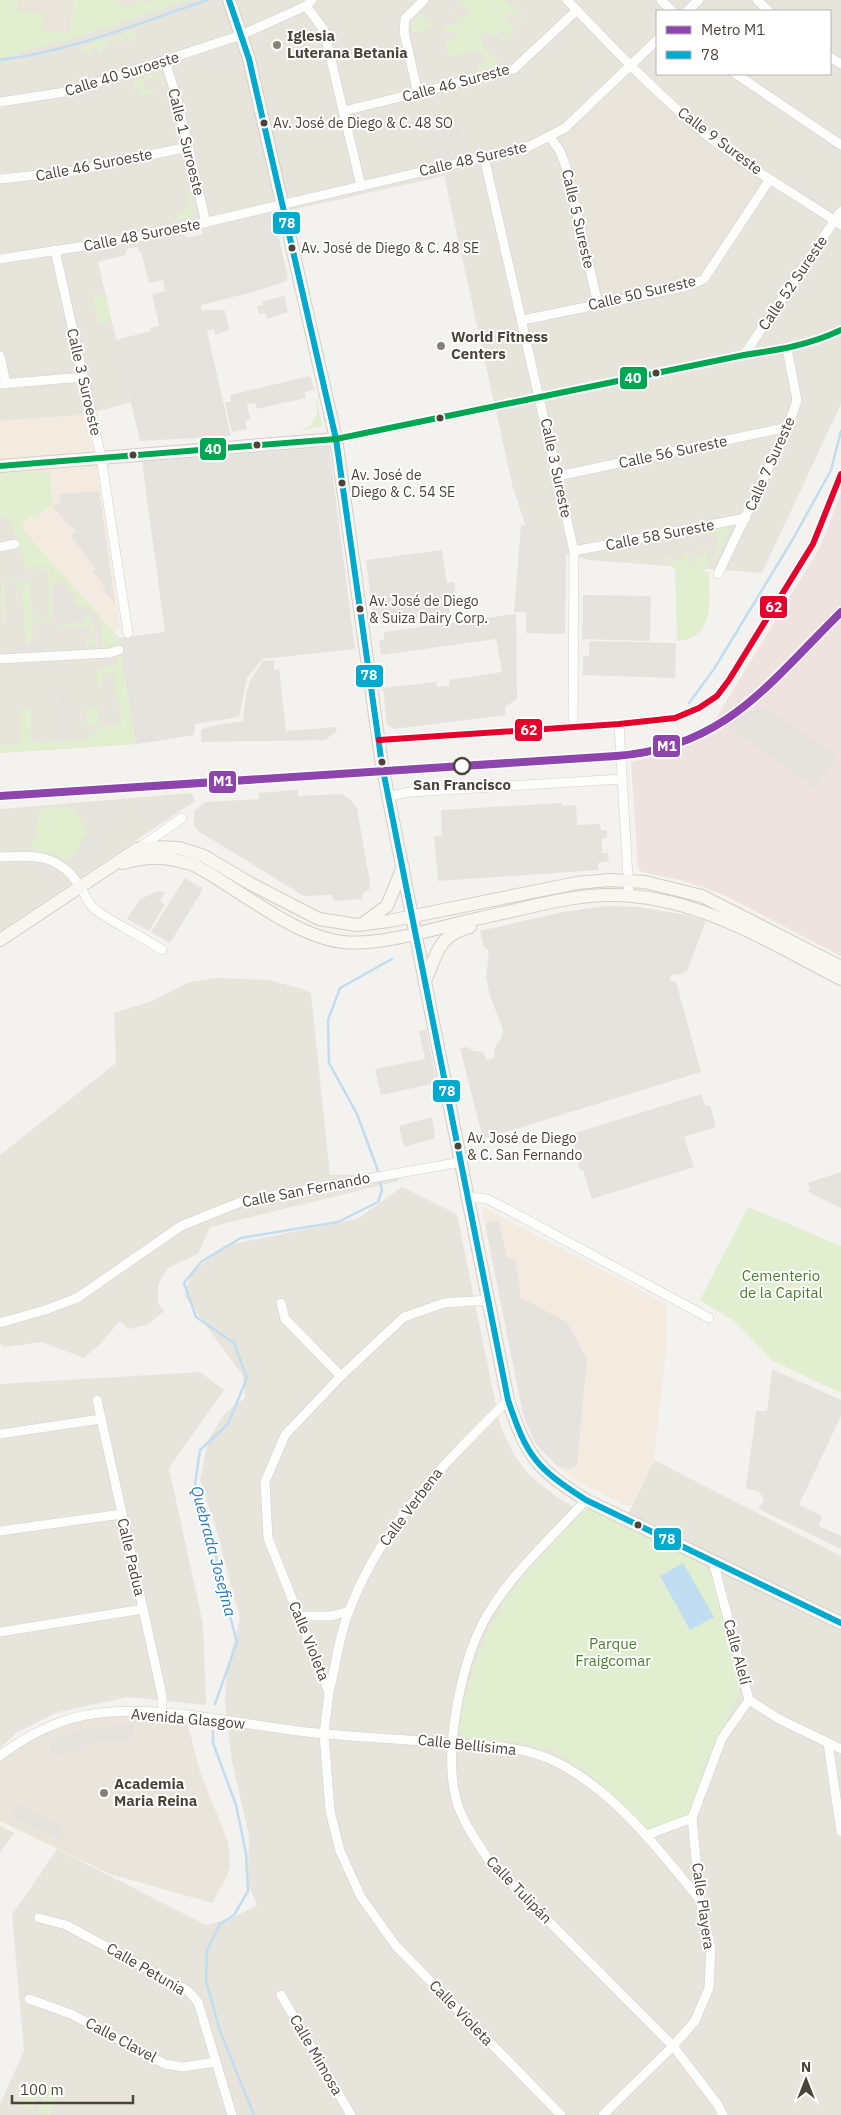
<svg xmlns="http://www.w3.org/2000/svg" width="841" height="2115" font-family="'IBM Plex Sans',sans-serif">
<style>
.residential{fill:#e7e4dc;fill-rule:evenodd}
.commercial{fill:#f3ebdf}
.industrial{fill:#e6e2de}
.education{fill:#eae5da}
.medical{fill:#eee3df}
.green{fill:#e1eecf}
.parking{fill:#e6e3df}
.water{fill:#c0ddf1}
.lines{fill:none;stroke-linecap:round;stroke-linejoin:round}
.stream{stroke:#c0ddf1;stroke-width:2.5}
.street-casing{stroke:#d2d0cb;stroke-width:10}
.secondary-casing{stroke:#d3cfc5;stroke-width:14}
.street{stroke:#fdfdfc;stroke-width:9}
.secondary{stroke:#f7f6f1;stroke-width:12}
.bus-1-casing{stroke:#fff;stroke-width:10}
.bus-2-casing{stroke:#fff;stroke-width:10}
.bus-3-casing{stroke:#fff;stroke-width:10}
.bus-1{stroke:#00a9ce;stroke-width:6}
.bus-2{stroke:#00a651;stroke-width:6}
.bus-3{stroke:#e4002b;stroke-width:6}
.metro-1-casing{stroke:#fff;stroke-width:11}
.metro-1{stroke:#8e44ad;stroke-width:8}
.poi-dot{fill:#868178;stroke:#fff;stroke-width:2}
.bus-dot{fill:#4b4439;stroke:#fff;stroke-width:2}
.stop-dot{fill:#fff;stroke:#4b4439;stroke-width:2.5}
.labels{text-anchor:middle;stroke-width:4;stroke-linejoin:round;paint-order:stroke}
.bus-label{font-size:14px;fill:#4b4439;stroke:#fff;text-anchor:start}
.poi-label{font-size:15px;font-weight:bold;fill:#4b4439;stroke:#fff;text-anchor:start}
.street-label{font-size:15px;fill:#4b4439;stroke:#fff}
.stop-label{font-size:15px;font-weight:bold;fill:#4b4439;stroke:#fff}
.park-label{font-size:15px;fill:#4a7f2a;stroke:#fff}
.water-label{font-size:16px;font-style:italic;fill:#2e7ab2;stroke:#fff}
.line-badge{stroke:#fff;stroke-width:2}
.badge-label{font-size:14px;text-anchor:middle;font-weight:bold;fill:#fff}
</style>
<rect width="100%" height="100%" fill="#f4f2ee"/>
<!-- residential -->
<g class="residential">
<path d="M 0,0 L 841,0 L 841,404 L 762,573 L 588,560 L 555,551 L 528,532 L 513,488 L 444,176 L 96,254 L 131,402 L 85,415 L 0,421 ZM 657,11 L 830,11 L 830,74 L 657,74 Z"/>
<polygon points="0,504 119,638 136,744 0,753"/>
<polygon points="192,793 195,801 0,931 0,809"/>
<polygon points="215,978 269,980 306,990 311,993 330,1175 399,1174 398,1181 210,1227 198,1254 168,1268 158,1285 158,1303 164,1311 149,1324 129,1329 120,1321 99,1345 84,1358 42,1342 6,1347 0,1344 0,1155 116,1063 114,1013 152,1001 189,982"/>
<polygon points="402,1187 457,1214 500,1425 514,1455 528,1474 558,1498 586,1514 621,1529 654,1460 841,1556 841,2115 0,2115 0,2104 24,2051 12,1915 57,1849 206,1925 230,1919 257,1905 248,1884 249,1836 232,1761 225,1703 227,1670 240,1619 216,1529 200,1480 208,1441 224,1414 245,1398 243,1376 184,1295 192,1273 223,1246 357,1219"/>
<polygon points="200,1372 224,1390 169,1468 203,1624 206,1705 128,1697 58,1712 16,1733 0,1748 0,1384"/>
<polygon points="0,1826 14,1833 0,1853"/>
</g>
<!-- commercial -->
<g class="commercial">
<polygon points="85,415 97,466 120,627 114,633 0,504 0,421"/>
<polygon points="481,1206 666,1304 666,1348 654,1460 630,1507 579,1482 557,1466 535,1443 523,1414"/>
</g>
<!-- industrial -->
<polygon class="industrial" points="329,447 355,649 262,659 247,678 239,717 195,724 194,735 136,744 119,638 165,632 142,462"/>
<!-- education -->
<g class="education">
<polygon points="18,0 189,0 65,41 41,45 17,11"/>
<polygon points="629,77 696,136 758,180 698,271 603,293 568,149 562,139"/>
<polygon points="99,1715 183,1718 188,1725 200,1772 228,1842 230,1865 227,1876 212,1903 110,1874 0,1821 0,1761 33,1736"/>
</g>
<!-- medical -->
<polygon class="medical" points="841,493 841,956 720,893 684,881 642,872 638,868 631,762 676,752 707,733 820,547"/>
<!-- green -->
<g class="green">
<polygon points="0,0 18,0 17,11 45,13 43,30 69,33 74,0 116,0 120,7 129,7 136,1 152,3 153,0 189,0 65,41 17,52 17,55 0,58"/>
<polygon points="460,0 506,0 523,17 516,18 510,12 504,18 516,31 503,41 501,38 507,32 505,29 494,37 486,33 485,28 481,32 483,39 480,42 500,66 475,72 480,64 486,62 485,56 482,56 480,50 448,57 445,43 456,37 455,31 445,33 443,27 461,23 451,11 458,17 460,16 463,18 470,11"/>
<polygon points="420,14 431,25 431,29 413,33 411,23"/>
<polygon points="133,30 136,39 130,41 128,37 123,38 125,42 120,43 118,39 107,43 108,46 98,52 96,48 91,49 92,53 88,54 79,48"/>
<polygon points="158,72 161,75 165,86 162,86 160,79 156,80 155,76 143,80 145,90 153,89 154,93 140,96 139,92 143,91 141,86 136,87 137,92 135,93 132,81"/>
<polygon points="190,192 194,215 176,220 175,214 183,213 182,209 189,208 186,193"/>
<polygon points="97,294 106,297 111,319 104,324 99,322 95,307 91,307 91,305 95,304 93,296"/>
<polygon points="316,395 322,426 300,431 311,425 317,415"/>
<path d="M 50,471 L 52,505 L 39,513 L 40,515 L 34,519 L 32,516 L 21,523 L 24,527 L 22,529 L 119,638 L 120,644 L 103,648 C 102,625 103,608 75,606 L 74,593 L 68,591 L 67,583 L 60,583 L 48,566 L 36,566 L 27,570 L 10,520 L 7,517 L 0,518 L 0,473 Z"/>
<path d="M 725,526 L 730,531 L 714,563 L 709,562 L 705,571 L 709,572 C 709,603 716,638 677,641 L 675,568 L 672,568 L 672,562 L 662,559 L 671,557 L 673,562 L 683,560 L 682,554 L 689,553 L 692,566 L 696,564 L 695,557 L 702,555 L 701,551 L 705,550 L 707,562 L 713,560 L 712,555 L 717,553 L 716,548 L 719,547 L 716,533 L 707,534 L 706,530 Z"/>
<polygon points="46,567 59,583 52,584 53,617 48,622 33,622 33,613 36,613 38,620 49,619 48,576 46,571 28,571"/>
<path d="M 8,582 L 20,582 L 21,590 L 17,590 L 15,583 L 4,584 L 6,619 L 4,620 C 0,607 3,598 1,586 Z"/>
<polygon points="22,582 30,582 33,643 26,643"/>
<path d="M 84,615 C 97,620 94,634 95,646 L 86,646 L 85,639 L 92,637 L 91,626 L 61,627 L 62,623 L 84,623 Z"/>
<polygon points="121,654 136,744 0,753 0,745 18,745 20,741 20,732 31,731 32,740 36,743 87,740 100,727 121,725 119,699 116,699 114,673 103,674 102,687 98,687 97,672 102,667 117,666 117,657"/>
<polygon points="87,707 98,707 99,725 87,726"/>
<polygon points="19,710 31,710 32,730 20,730"/>
<polygon points="72,807 89,832 68,862 54,854 31,849 40,809"/>
<polygon points="748,1207 841,1246 841,1393 773,1361 734,1321 700,1300"/>
<path d="M 588,1507 L 696,1558 L 712,1576 L 716,1587 L 741,1683 L 737,1699 L 706,1760 L 690,1812 L 685,1817 L 652,1829 L 647,1828 C 613,1798 584,1760 538,1747 C 516,1740 489,1741 466,1739 L 459,1732 C 466,1691 475,1652 496,1615 C 517,1576 558,1540 588,1507 Z"/>
<polygon points="32,2079 43,2084 31,2111 20,2106"/>
<polygon points="48,2086 60,2091 50,2115 37,2113"/>
</g>
<!-- parking -->
<g class="parking">
<polygon points="231,48 238,63 210,73 205,56"/>
<polygon points="460,123 467,152 436,160 429,130"/>
<polygon points="822,137 841,150 841,158 818,142"/>
<polygon points="790,179 825,202 822,208 786,185"/>
<polygon points="273,214 288,278 286,281 257,291 201,305 202,310 225,310 229,330 215,335 214,329 207,331 231,436 140,441 116,340 151,331 150,328 159,326 152,294 165,291 163,280 149,283 141,251 139,252 137,247 127,249 125,255 98,262 95,254 184,234 186,238 203,234 202,230"/>
<polygon points="285,296 288,312 267,319 266,313 259,314 257,306 263,305 263,301"/>
<polygon points="310,376 315,390 305,392 306,398 257,409 255,403 247,404 250,419 245,421 247,429 232,432 225,403 231,401 230,395"/>
<polygon points="99,491 108,556 115,603 102,589 105,586 93,572 96,569 71,536 76,532 73,526 70,527 52,505 60,504 59,494"/>
<polygon points="521,525 564,534 566,549 565,634 526,633 526,612 514,612"/>
<polygon points="658,540 659,548 619,548"/>
<polygon points="442,550 447,583 454,582 456,598 448,600 450,614 374,624 366,560"/>
<polygon points="67,583 68,591 74,593 75,606 84,607 85,622 62,623 62,617 54,617 52,584"/>
<polygon points="583,595 651,596 650,641 582,639"/>
<polygon points="516,614 517,699 505,707 506,715 394,729 387,725 383,688 436,682 437,687 449,686 449,680 502,672 496,639 381,655 379,640 384,640 384,632"/>
<polygon points="141,636 156,741 136,744 119,638"/>
<polygon points="589,641 676,643 675,678 583,675 583,657 589,656"/>
<polygon points="44,645 45,651 14,652 14,646"/>
<polygon points="274,660 274,670 279,669 286,731 336,727 337,731 325,740 201,742 201,730 211,726 243,721 246,694 251,679 263,661"/>
<polygon points="74,662 75,667 24,670 24,664"/>
<polygon points="65,694 67,740 60,740 58,695"/>
<polygon points="743,706 753,712 758,707 766,707 837,755 815,789 726,725"/>
<polygon points="298,790 298,796 341,794 350,799 357,808 370,883 369,890 363,893 362,899 333,901 332,895 304,896 198,831 194,825 194,811 205,802 259,799 259,793"/>
<polygon points="190,798 190,801 153,828 139,802"/>
<polygon points="562,803 562,806 576,805 577,825 600,824 601,830 607,830 607,838 602,839 602,853 608,853 609,861 598,863 598,870 438,881 434,836 442,835 441,810"/>
<polygon points="114,804 122,817 107,827 101,818 91,823 82,807"/>
<polygon points="89,832 102,855 94,859 79,846"/>
<polygon points="26,865 44,866 58,875 66,883 66,886 60,890 54,882 50,884 40,870 35,873 33,870 27,874"/>
<polygon points="185,878 203,889 170,943 151,932"/>
<polygon points="159,891 165,892 160,901 165,904 149,931 127,919 140,899"/>
<polygon points="606,906 639,907 687,915 706,921 687,971 679,975 672,974 669,980 676,982 701,1072 483,1139 460,1048 467,1047 474,1051 483,1052 487,1060 494,1058 495,1047 501,1039 503,1030 490,996 486,977 489,951 484,947 480,931 563,912"/>
<polygon points="426,1029 437,1083 381,1095 375,1069 425,1059 419,1031"/>
<polygon points="701,1094 705,1105 710,1106 716,1127 684,1137 694,1167 592,1199 583,1170 580,1170 572,1134"/>
<polygon points="432,1117 435,1136 433,1139 404,1147 399,1126"/>
<polygon points="841,1172 841,1208 808,1192 810,1187 807,1183"/>
<polygon points="499,1221 507,1258 515,1258 521,1298 567,1322 587,1359 577,1465 570,1469 557,1466 535,1443 523,1414 485,1223"/>
<polygon points="772,1369 841,1400 841,1416 799,1505 822,1516 819,1526 841,1536 841,1549 759,1509 764,1499 759,1492 746,1488 756,1411 767,1411"/>
<polygon points="133,1724 134,1740 97,1741 61,1756 53,1755 50,1748 52,1739 98,1726"/>
<polygon points="17,1803 65,1827 59,1839 11,1816"/>
</g>
<!-- water -->
<polygon class="water" points="683,1563 714,1617 690,1630 660,1576"/>
<g class="lines">
<!-- stream -->
<g class="stream">
<path d="M 0,60 C 72,51 139,23 207,0"/>
<polyline points="689,703 714,669 793,539 831,470 841,431"/>
<polyline points="378,1171 357,1114 329,1063 328,1020 340,988 392,959"/>
<polyline points="215,1704 237,1642 223,1590 209,1524 195,1484 200,1450 228,1424 247,1378 234,1343 196,1317 184,1283 202,1261 241,1238 338,1222 378,1202 382,1190 380,1182"/>
<polyline points="213,1731 213,1743 236,1805 246,1853 248,1891 234,1915 220,1924 207,1951 206,1980 220,2031 254,2115"/>
</g>
<defs>
<g id="street">
<path d="M 567,0 C 608,43 650,87 696,126 C 740,164 793,192 841,225"/>
<polyline points="661,0 672,11"/>
<polyline points="757,0 769,11"/>
<polyline points="306,6 324,30 361,186"/>
<polyline points="687,11 699,0"/>
<polyline points="830,57 841,64"/>
<polyline points="165,61 177,99 206,223"/>
<polyline points="736,74 841,145"/>
<polyline points="418,94 404,32 405,19 424,0"/>
<polyline points="0,102 72,91 241,35 306,6 312,0"/>
<polyline points="344,111 514,69 577,10"/>
<polyline points="550,137 560,151 566,167 598,304"/>
<polyline points="484,157 574,551 573,726"/>
<polyline points="0,179 75,171 188,147"/>
<polyline points="55,250 101,457 128,633"/>
<polyline points="0,259 111,242 186,227 528,147 565,128 657,40"/>
<polyline points="523,320 688,286 704,279 770,179"/>
<polyline points="744,355 841,211"/>
<polyline points="0,356 6,383"/>
<polyline points="0,384 84,377"/>
<path d="M 336,439 L 744,355 C 778,350 810,345 841,330"/>
<polyline points="558,476 788,427"/>
<polyline points="0,547 15,544"/>
<polyline points="574,551 746,518"/>
<polyline points="718,574 788,427 797,400 787,349"/>
<polyline points="0,659 110,653 119,650"/>
<polyline points="619,724 629,895"/>
<polyline points="379,740 619,724 675,718 699,708 717,696 729,680 813,544 841,474"/>
<polyline points="388,796 410,792 622,779"/>
<polyline points="139,848 182,818"/>
<path d="M 0,857 C 36,855 60,854 81,888 C 85,895 88,904 96,910 C 116,925 141,935 162,950"/>
<polyline points="468,1197 487,1199 505,1208 709,1318"/>
<polyline points="488,1300 444,1303 404,1317 341,1376 285,1435 265,1482 268,1538 329,1692 324,1734 330,1811 340,1851 361,1897 396,1946 561,2115"/>
<polyline points="281,1303 285,1319 341,1376"/>
<polyline points="0,1323 45,1310 77,1298 181,1226 243,1201 461,1162"/>
<polyline points="97,1400 162,1695 162,1714"/>
<polyline points="0,1434 101,1419"/>
<path d="M 586,1500 C 553,1536 515,1570 489,1612 C 462,1656 443,1748 456,1799 C 462,1822 477,1842 490,1862 L 673,2046 L 718,2105 L 723,2115"/>
<polyline points="0,1531 122,1514"/>
<polyline points="713,1561 749,1700 779,1719 841,1749"/>
<polyline points="299,1616 331,1616 349,1611"/>
<polyline points="0,1632 143,1609"/>
<path d="M 329,1692 C 336,1665 339,1636 349,1611 C 381,1525 445,1463 508,1400"/>
<polyline points="828,1743 841,1832"/>
<path d="M 0,1756 C 28,1734 63,1717 99,1713 C 174,1705 251,1728 326,1734 C 371,1738 416,1740 461,1744 C 494,1746 526,1747 556,1762 C 616,1792 658,1849 700,1900"/>
<polyline points="647,1835 692,1818"/>
<polyline points="39,1918 66,1925 188,1991 198,2002 232,2115"/>
<polyline points="281,1995 351,2115"/>
<polyline points="29,1999 71,2014 165,2064 183,2067 215,2062"/>
<polyline points="603,2115 673,2046 695,2021 709,1988 711,1948 700,1900 692,1818 722,1738 749,1700"/>
</g>
<g id="secondary">
<path d="M 229,0 L 249,59 L 336,439 L 382,765 L 508,1400 C 527,1457 536,1468 586,1500 L 841,1623"/>
<polyline points="0,466 336,439"/>
<path d="M 123,863 C 149,855 171,857 196,866 C 239,889 295,937 343,942 C 385,946 438,927 480,918 C 521,910 564,896 606,895 C 693,893 767,941 841,979"/>
<polyline points="365,922 387,906 403,867"/>
<polyline points="0,940 137,849 154,847 179,848 204,856 251,884 319,919 357,925 389,921 577,883 609,880 645,882 702,896 841,967"/>
<path d="M 425,981 C 437,954 438,935 470,927"/>
</g>
</defs>
<!-- street casing -->
<use href="#street" class="street-casing"/>
<!-- secondary casing -->
<use href="#secondary" class="secondary-casing"/>
<!-- street -->
<use href="#street" class="street"/>
<!-- secondary -->
<use href="#secondary" class="secondary"/>
<defs>
<path id="bus-1" d="M 229,0 L 249,59 L 336,439 L 382,765 L 508,1400 C 527,1457 536,1468 586,1500 L 841,1623"/>
<path id="bus-2" d="M 0,466 L 336,439 L 744,355 C 778,350 810,345 841,330"/>
<polyline id="bus-3" points="379,740 619,724 675,718 699,708 717,696 729,680 813,544 841,474"/>
</defs>
<!-- bus-1 casing -->
<use href="#bus-1" class="bus-1-casing"/>
<!-- bus-2 casing -->
<use href="#bus-2" class="bus-2-casing"/>
<!-- bus-3 casing -->
<use href="#bus-3" class="bus-3-casing"/>
<!-- bus-1 -->
<use href="#bus-1" class="bus-1"/>
<!-- bus-2 -->
<use href="#bus-2" class="bus-2"/>
<!-- bus-3 -->
<use href="#bus-3" class="bus-3"/>
<defs>
<path id="metro-1" d="M 0,796 L 616,756 C 725,748 769,683 841,612"/>
</defs>
<!-- metro-1 casing -->
<use href="#metro-1" class="metro-1-casing"/>
<!-- metro-1 -->
<use href="#metro-1" class="metro-1"/>
</g>
<!-- markers -->
<g class="poi-dot">
<circle cx="277" cy="45" r="5"/>
<circle cx="441" cy="346" r="5"/>
<circle cx="104" cy="1793" r="5"/>
</g>
<g class="bus-dot">
<circle cx="264" cy="123" r="4.5"/>
<circle cx="292" cy="248" r="4.5"/>
<circle cx="656" cy="373" r="4.5"/>
<circle cx="440" cy="418" r="4.5"/>
<circle cx="257" cy="445" r="4.5"/>
<circle cx="133" cy="455" r="4.5"/>
<circle cx="342" cy="483" r="4.5"/>
<circle cx="360" cy="609" r="4.5"/>
<circle cx="382" cy="762" r="4.5"/>
<circle cx="458" cy="1146" r="4.5"/>
<circle cx="638" cy="1525" r="4.5"/>
</g>
<circle class="stop-dot" cx="462" cy="766" r="8"/>
<g class="labels">
<!-- bus labels -->
<g class="bus-label">
<text x="273" y="128">Av. José de Diego &amp; C. 48 SO</text>
<text x="301" y="253">Av. José de Diego &amp; C. 48 SE</text>
<text x="351" y="480">Av. José de<tspan x="351" dy="17">Diego &amp; C. 54 SE</tspan></text>
<text x="369" y="606">Av. José de Diego<tspan x="369" dy="17">&amp; Suiza Dairy Corp.</tspan></text>
<text x="467" y="1143">Av. José de Diego<tspan x="467" dy="17">&amp; C. San Fernando</tspan></text>
</g>
<!-- poi labels -->
<g class="poi-label">
<text x="287" y="41">Iglesia<tspan x="287" dy="17">Luterana Betania</tspan></text>
<text x="451" y="342">World Fitness<tspan x="451" dy="17">Centers</tspan></text>
<text x="114" y="1789">Academia<tspan x="114" dy="17">Maria Reina</tspan></text>
</g>
<!-- street labels -->
<g class="street-label">
<text transform="translate(122 74) rotate(-17)" y="5">Calle 40 Suroeste</text>
<text transform="translate(456 83) rotate(-15)" y="5">Calle 46 Sureste</text>
<text transform="translate(720 141) rotate(37)" y="5">Calle 9 Sureste</text>
<text transform="translate(186 142) rotate(76)" y="5">Calle 1 Suroeste</text>
<text transform="translate(473 159) rotate(-13)" y="5">Calle 48 Sureste</text>
<text transform="translate(94 165) rotate(-11)" y="5">Calle 46 Suroeste</text>
<text transform="translate(578 219) rotate(77)" y="5">Calle 5 Sureste</text>
<text transform="translate(142 235) rotate(-11)" y="5">Calle 48 Suroeste</text>
<text transform="translate(793 283) rotate(-56)" y="5">Calle 52 Sureste</text>
<text transform="translate(642 293) rotate(-13)" y="5">Calle 50 Sureste</text>
<text transform="translate(84 382) rotate(77)" y="5">Calle 3 Suroeste</text>
<text transform="translate(673 452) rotate(-12)" y="5">Calle 56 Sureste</text>
<text transform="translate(770 464) rotate(-66)" y="5">Calle 7 Sureste</text>
<text transform="translate(556 468) rotate(78)" y="5">Calle 3 Sureste</text>
<text transform="translate(660 535) rotate(-11)" y="5">Calle 58 Sureste</text>
<text transform="translate(306 1190) rotate(-11)" y="5">Calle San Fernando</text>
<text transform="translate(411 1507) rotate(-53)" y="5">Calle Verbena</text>
<text transform="translate(131 1557) rotate(77)" y="5">Calle Padua</text>
<text transform="translate(309 1641) rotate(68)" y="5">Calle Violeta</text>
<text transform="translate(737 1652) rotate(75)" y="5">Calle Alelí</text>
<text transform="translate(188 1719) rotate(5)" y="5">Avenida Glasgow</text>
<text transform="translate(467 1745) rotate(6)" y="5">Calle Bellísima</text>
<text transform="translate(519 1890) rotate(46)" y="5">Calle Tulipán</text>
<text transform="translate(703 1906) rotate(82)" y="5">Calle Playera</text>
<text transform="translate(146 1969) rotate(30)" y="5">Calle Petunia</text>
<text transform="translate(461 2013) rotate(46)" y="5">Calle Violeta</text>
<text transform="translate(121 2040) rotate(28)" y="5">Calle Clavel</text>
<text transform="translate(316 2055) rotate(60)" y="5">Calle Mimosa</text>
</g>
<!-- stop labels -->
<g class="stop-label">
<text x="462" y="790">San Francisco</text>
</g>
<!-- park labels -->
<g class="park-label">
<text x="781" y="1281">Cementerio<tspan x="781" dy="17">de la Capital</tspan></text>
<text x="613" y="1649">Parque<tspan x="613" dy="17">Fraigcomar</tspan></text>
</g>
<!-- water labels -->
<g class="water-label">
<text transform="translate(214 1551) rotate(75)" y="6">Quebrada Josefina</text>
</g>
</g>
<g class="line-badge">
<rect x="272" y="211" width="29" height="24" rx="5" fill="#00a9ce"/>
<rect x="619" y="366" width="29" height="24" rx="5" fill="#00a651"/>
<rect x="199" y="437" width="28" height="24" rx="5" fill="#00a651"/>
<rect x="759" y="595" width="29" height="24" rx="5" fill="#e4002b"/>
<rect x="355" y="664" width="29" height="24" rx="5" fill="#00a9ce"/>
<rect x="514" y="718" width="29" height="24" rx="5" fill="#e4002b"/>
<rect x="652" y="734" width="29" height="24" rx="5" fill="#8e44ad"/>
<rect x="208" y="770" width="29" height="24" rx="5" fill="#8e44ad"/>
<rect x="432" y="1079" width="29" height="24" rx="5" fill="#00a9ce"/>
<rect x="653" y="1527" width="29" height="24" rx="5" fill="#00a9ce"/>
</g>
<g class="badge-label">
<text x="287" y="228">78</text>
<text x="633" y="383">40</text>
<text x="213" y="454">40</text>
<text x="774" y="612">62</text>
<text x="369" y="680">78</text>
<text x="529" y="735">62</text>
<text x="667" y="751">M1</text>
<text x="223" y="786">M1</text>
<text x="447" y="1096">78</text>
<text x="667" y="1544">78</text>
</g>
<!-- legend -->
<rect x="656" y="10" width="175" height="65" fill="#ffffff" stroke="#b7b4b0"/>
<rect x="666" y="26" width="25" height="8" fill="#8e44ad" stroke="#b7b4b0"/>
<text x="701" y="35" font-size="15" fill="#4b4439">Metro M1</text>
<rect x="666" y="51" width="25" height="8" fill="#00a9ce" stroke="#b7b4b0"/>
<text x="701" y="60" font-size="15" fill="#4b4439">78</text>
<!-- north arrow -->
<g transform="translate(806 2080)" stroke="#ffffff" stroke-width="4" paint-order="stroke">
<path d="M0-4L9 19L0 12L-9 19Z" fill="#4b4439"/>
<text y="-8" font-size="14" font-weight="bold" text-anchor="middle" fill="#4b4439">N</text>
</g>
<!-- scale -->
<path d="M12 2095v8h121v-8" fill="none" stroke="#4b4439" stroke-width="2.5"/>
<text x="20" y="2095" font-size="15" fill="#4b4439" stroke="#ffffff" stroke-width="4" paint-order="stroke">100 m</text>
</svg>
